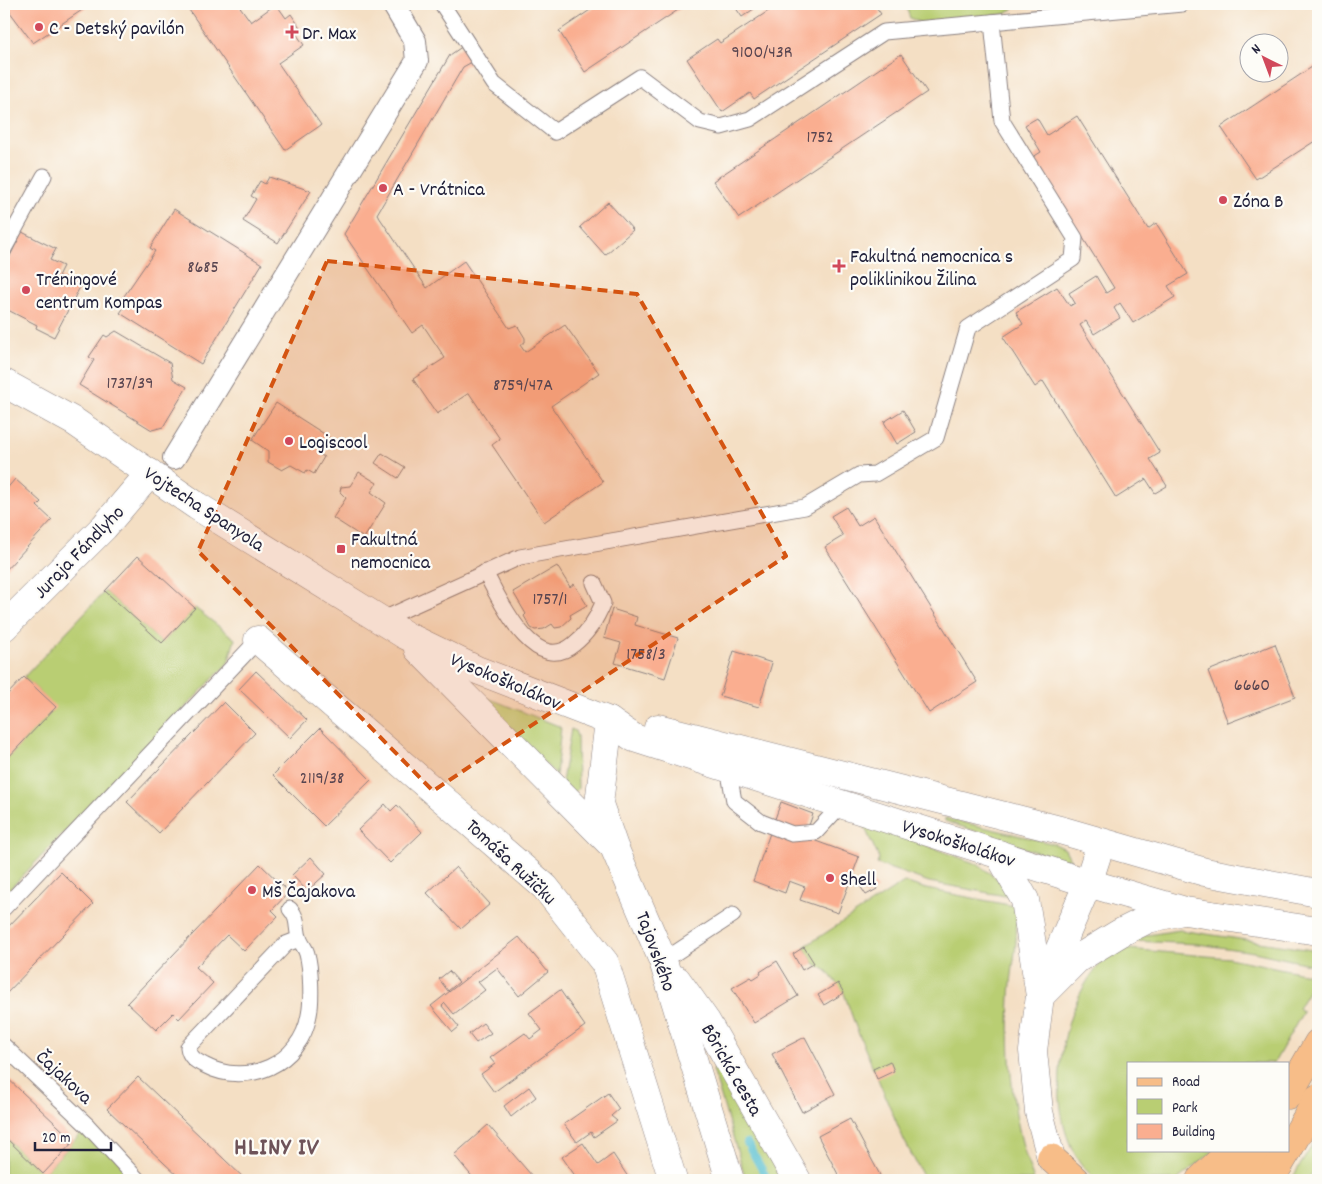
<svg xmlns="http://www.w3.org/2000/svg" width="1322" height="1184" font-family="Dekko,sans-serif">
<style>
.green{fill:#b9ce73;stroke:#6e7857}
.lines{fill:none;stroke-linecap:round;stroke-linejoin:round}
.stream{stroke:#53becf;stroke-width:8}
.building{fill:#faae90}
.service-casing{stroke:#8b8080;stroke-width:17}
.pedestrian-casing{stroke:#8b8080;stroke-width:24}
.minor-casing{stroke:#8b8080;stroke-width:29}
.primary-casing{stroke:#8b8080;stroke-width:29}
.service{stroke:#fff;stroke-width:15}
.pedestrian{stroke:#fff;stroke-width:22}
.minor{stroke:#fff;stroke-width:28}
.primary{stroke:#f7bd88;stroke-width:28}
.marked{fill:#d45411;fill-opacity:0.2;stroke:#d45411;stroke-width:4;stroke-dasharray:10 6;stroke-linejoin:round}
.poi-dot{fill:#d1495b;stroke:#fdfcf7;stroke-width:2}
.labels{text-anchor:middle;stroke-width:4.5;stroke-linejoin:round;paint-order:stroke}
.number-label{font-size:18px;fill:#584550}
.poi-label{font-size:20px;fill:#22223b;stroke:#fdfcf7;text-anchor:start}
.street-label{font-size:20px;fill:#22223b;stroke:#fdfcf7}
.district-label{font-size:25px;font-weight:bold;letter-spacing:1px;fill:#6e5359;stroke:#fdfcf7}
</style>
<rect width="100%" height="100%" fill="#fdfcf7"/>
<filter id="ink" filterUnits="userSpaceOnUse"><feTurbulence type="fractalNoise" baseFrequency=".02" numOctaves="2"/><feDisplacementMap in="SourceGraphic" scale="10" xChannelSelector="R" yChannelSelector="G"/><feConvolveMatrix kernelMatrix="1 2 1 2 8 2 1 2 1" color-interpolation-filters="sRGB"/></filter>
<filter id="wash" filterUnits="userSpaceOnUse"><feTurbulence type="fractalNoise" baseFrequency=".0096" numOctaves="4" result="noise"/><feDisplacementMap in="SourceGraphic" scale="20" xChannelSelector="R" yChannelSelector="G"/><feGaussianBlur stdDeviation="1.12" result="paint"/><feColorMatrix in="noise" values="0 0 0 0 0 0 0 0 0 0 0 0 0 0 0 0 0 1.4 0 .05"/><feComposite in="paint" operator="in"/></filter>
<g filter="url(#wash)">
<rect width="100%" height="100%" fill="#f4dfc4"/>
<!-- green -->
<g class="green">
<polygon points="905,4 1019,4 1006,14 921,23 910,18"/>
<polygon points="105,591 162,643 195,608 235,639 228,663 4,895 4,762 55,707 24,677"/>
<polygon points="488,698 561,727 556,775 482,699"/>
<polygon points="571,729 575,731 577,736 578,789 574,792 562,782"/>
<polygon points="945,818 1055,844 1065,849 1070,859 1066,861 1051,857 945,821"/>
<polygon points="870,825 977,864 998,879 1011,897 929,882 877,864 879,858 864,826"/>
<path d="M 904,882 L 926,889 L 1014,906 C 1021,936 1011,967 1010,997 C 1007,1057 1012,1124 1034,1180 L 925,1180 L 904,1140 L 857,1030 L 844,993 L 827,971 L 814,963 L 804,947 Z"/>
<polygon points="1180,930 1318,951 1318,966 1254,952 1198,944 1133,941 1147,935"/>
<path d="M 1128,949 L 1229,958 L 1318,976 L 1298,1008 L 1303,1012 L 1274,1063 L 1128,1063 L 1128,1150 L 1215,1150 L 1177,1180 L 1097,1180 C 1046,1142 1054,1045 1080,994 C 1091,973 1104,953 1128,949 Z"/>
<polygon points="717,1067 783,1180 746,1180 713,1070"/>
<polygon points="88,1126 138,1180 4,1180 4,1136 43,1174"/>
<polygon points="1318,1136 1318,1166 1307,1180 1291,1180"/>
</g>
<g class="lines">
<!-- stream -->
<polyline class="stream" points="747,1143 768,1180"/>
</g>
<g id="blocks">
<!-- building -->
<g class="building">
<polygon points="4,4 91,4 33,43"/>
<polygon points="185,4 238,4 251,22 276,4 286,18 291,14 301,29 295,32 304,45 278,63 321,125 285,150"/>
<polygon points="599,4 687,4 585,72 559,31"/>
<polygon points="733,4 761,4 742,17"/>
<polygon points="779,4 874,4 881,14 754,99 750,93 722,112 687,59 717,39 720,43"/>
<polygon points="463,46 472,62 463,67 377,214 427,288 464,261 509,328 517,325 525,338 525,342 520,345 525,352 565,325 599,373 551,406 603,482 544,522 492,445 500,439 469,393 437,414 413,379 445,358 423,325 412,333 344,234 450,55"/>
<polygon points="901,54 927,92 739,218 713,181"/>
<polygon points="1318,63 1318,139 1256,179 1221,127"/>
<polygon points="1077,116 1148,229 1156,223 1188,274 1168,286 1175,297 1133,323 1120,303 1114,308 1120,318 1094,334 1086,321 1080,325 1160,453 1150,459 1167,486 1155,493 1146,479 1116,498 1043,381 1035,387 1003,337 1023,324 1016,312 1057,287 1070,306 1075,303 1069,293 1096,276 1106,293 1114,288 1033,157 1041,152 1025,125 1037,118 1047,135"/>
<polygon points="269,177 311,191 278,243 243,221 256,199 251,196 260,181 265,184"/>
<polygon points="608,202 633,230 605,255 580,227"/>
<polygon points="174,209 262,264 201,364 120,313 128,302 122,299 155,251 150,248"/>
<polygon points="22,232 56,249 50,260 63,266 58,276 80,287 54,337 36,328 37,325 4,308 4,268"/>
<polygon points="116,331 170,363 173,379 187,387 163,427 152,430 79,385 94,360 89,357 104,335 107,337"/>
<polygon points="276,403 329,437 319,454 324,457 314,474 307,470 305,473 291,465 282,470 268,462 268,451 252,440"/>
<polygon points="903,410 916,432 897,444 884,422"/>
<polygon points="382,453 405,467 398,478 375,463"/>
<polygon points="359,472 377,483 371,492 386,503 364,538 333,518 346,498 340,492 341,487 350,486"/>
<polygon points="15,479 41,502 37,506 52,520 4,572 4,492"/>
<polygon points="846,507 858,526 874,516 977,682 929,713 825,547 843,536 831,516"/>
<polygon points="138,556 195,608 162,643 105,591"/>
<polygon points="557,566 570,587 574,584 587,605 570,615 571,618 561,627 555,628 552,624 544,629 535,630 531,628 524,616 526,614 513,592"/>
<polygon points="612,609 637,617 635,625 678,638 665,678 615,663 621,643 604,638"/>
<polygon points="1275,644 1295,697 1228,723 1208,671"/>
<polygon points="734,651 772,663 759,707 720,696"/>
<polygon points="256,671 307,720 290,738 239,689"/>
<polygon points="24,677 56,707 4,762 4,698"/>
<polygon points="224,702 255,733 159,833 127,802"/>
<polygon points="320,728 371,780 324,826 273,775"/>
<polygon points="781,802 813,814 805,837 859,857 838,913 800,900 805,887 789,881 785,893 753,881"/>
<polygon points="385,804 391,811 397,805 422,832 390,863 358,830"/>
<polygon points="311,857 326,874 307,891 292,875"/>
<polygon points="260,864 289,892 272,910 278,916 244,951 227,935 196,967 213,983 179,1019 173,1013 156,1030 127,1003"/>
<polygon points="456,867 490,904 461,929 427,893"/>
<polygon points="61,872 93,904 4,996 4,931"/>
<polygon points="871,880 877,889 866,895 860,886"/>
<polygon points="519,937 548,972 519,996 497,968 478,982 485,990 454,1014 445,1003 442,1006 459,1027 453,1032 431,1006"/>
<polygon points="804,947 814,963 802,970 793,954"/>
<polygon points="777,961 798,996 754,1023 732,988 751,977 753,979 761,974 760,972"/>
<polygon points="449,971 459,982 448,991 439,979"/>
<polygon points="838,983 844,993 824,1005 818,995"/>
<polygon points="560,990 585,1026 494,1092 481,1074 495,1064 490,1058 525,1033 530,1039 542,1030 529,1013"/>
<polygon points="483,1023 491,1033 476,1043 469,1034"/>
<polygon points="805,1037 835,1094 802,1112 772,1054"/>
<polygon points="890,1061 894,1071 877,1079 873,1069"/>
<polygon points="4,1075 74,1141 43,1174 4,1136"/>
<polygon points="138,1077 203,1139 246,1180 182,1180 107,1109"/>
<polygon points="529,1087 536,1097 511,1117 504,1106"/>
<polygon points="608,1093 619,1109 611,1116 617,1121 594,1137 591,1132 577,1142 564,1124"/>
<polygon points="850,1119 880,1175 870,1180 841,1180 818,1136"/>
<polygon points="488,1125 532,1176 527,1180 475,1180 454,1155"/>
<polygon points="583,1143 598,1165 613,1154 630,1180 578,1180 562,1157"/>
</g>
</g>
</g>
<g filter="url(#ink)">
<use href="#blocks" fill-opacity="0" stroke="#8b8080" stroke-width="1"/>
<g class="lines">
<defs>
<g id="service">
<polyline points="442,4 494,84 555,132 640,77 700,122 721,127 750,119 884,32 1182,4"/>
<polyline points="4,249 44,176"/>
<path d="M 485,572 C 499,598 534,678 574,644 C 587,634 597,618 603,603 L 594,583"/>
<polyline points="381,620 520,557 805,507 859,475 875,474 936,438 968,328 1073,259 1075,238 1002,121 992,22"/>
<polyline points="728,768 734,801 761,822 792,834 816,832 842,804"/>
<polyline points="4,908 258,640"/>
<path d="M 290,909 C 300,920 295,928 300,940 C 302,945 306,949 307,954 C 311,968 312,1001 309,1015 C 301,1064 247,1088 204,1065 C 196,1061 189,1057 188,1047 L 286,944 L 299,939"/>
<polyline points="663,961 733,915"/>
<polyline points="4,1046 88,1126 138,1180"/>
</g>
<polyline id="pedestrian" points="174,458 417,61 415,41 393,4"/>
<g id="minor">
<polyline points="4,383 75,422 197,506 405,635 477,670 609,721 634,738 1088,883 1185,911 1318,931"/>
<polyline points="4,627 104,527 150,473"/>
<polyline points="258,640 545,887 605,963 673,1180"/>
<polyline points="418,649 609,842"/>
<polyline points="609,721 599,804 614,847 663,961 730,1180"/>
<polyline points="658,728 1060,830 1205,872 1318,893"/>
<polyline points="999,854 1025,900 1040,996 1033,1051 1039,1112 1051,1158"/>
<polyline points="677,980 706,1021 797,1180"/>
<polyline points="1045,983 1088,883 1101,843"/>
<polyline points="1040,996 1077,959 1120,933 1148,919 1182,911"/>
</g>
<g id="primary">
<polyline points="1288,1095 1318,1043"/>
<polyline points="1288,1150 1318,1098"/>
<polyline points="1051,1158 1075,1180"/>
<polyline points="1200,1180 1232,1150"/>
<polyline points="1239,1180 1256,1150"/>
<polyline points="1270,1180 1288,1150"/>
</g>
</defs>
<!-- service casing -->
<use href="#service" class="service-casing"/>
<!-- pedestrian casing -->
<use href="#pedestrian" class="pedestrian-casing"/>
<!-- minor casing -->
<use href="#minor" class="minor-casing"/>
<!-- primary casing -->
<use href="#primary" class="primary-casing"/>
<!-- service -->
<use href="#service" class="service"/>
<!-- pedestrian -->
<use href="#pedestrian" class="pedestrian"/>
<!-- minor -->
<use href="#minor" class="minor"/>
<!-- primary -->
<use href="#primary" class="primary"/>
</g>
</g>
<!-- marked area -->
<path class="marked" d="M 327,261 L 637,294 L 786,556 L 433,791 L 198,551 Z"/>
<!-- markers -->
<g class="poi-dot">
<circle cx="39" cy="27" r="5"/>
<path d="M289.5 24.5h5v5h5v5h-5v5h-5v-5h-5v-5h5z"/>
<circle cx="383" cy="188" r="5"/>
<circle cx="1223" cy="200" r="5"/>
<path d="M836.5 258.5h5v5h5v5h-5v5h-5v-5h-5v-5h5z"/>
<circle cx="26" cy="290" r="5"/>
<circle cx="289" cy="441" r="5"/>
<rect x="336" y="544" width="10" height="10" rx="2.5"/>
<circle cx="830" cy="878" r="5"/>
<circle cx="252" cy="890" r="5"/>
</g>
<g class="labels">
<!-- number labels -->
<g class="number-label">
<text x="762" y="57">9100/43R</text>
<text x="820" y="142">1752</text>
<text x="203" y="272">8685</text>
<text x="130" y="388">1737/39</text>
<text x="523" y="390">8759/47A</text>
<text x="550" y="604">1757/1</text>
<text x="646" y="659">1758/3</text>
<text x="1252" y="690">6660</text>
<text x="322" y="783">2119/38</text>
</g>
<!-- poi labels -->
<g class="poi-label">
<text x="49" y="34">C - Detský pavilón</text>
<text x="302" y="39">Dr. Max</text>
<text x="393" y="195">A - Vrátnica</text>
<text x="1233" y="207">Zóna B</text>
<text x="850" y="262">Fakultná nemocnica s<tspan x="850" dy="23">poliklinikou Žilina</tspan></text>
<text x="36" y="285">Tréningové<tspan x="36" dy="23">centrum Kompas</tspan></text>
<text x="299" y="448">Logiscool</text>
<text x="351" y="545">Fakultná<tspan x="351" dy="23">nemocnica</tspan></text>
<text x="840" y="885">Shell</text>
<text x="262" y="897">MŠ Čajakova</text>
</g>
<!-- street labels -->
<g class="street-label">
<text transform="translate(205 508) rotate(33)" y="7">Vojtecha Spanyola</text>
<text transform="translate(78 551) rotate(-46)" y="7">Juraja Fándlyho</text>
<text transform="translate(506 680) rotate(23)" y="7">Vysokoškolákov</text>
<text transform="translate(959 842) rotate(18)" y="7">Vysokoškolákov</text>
<text transform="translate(512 861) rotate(43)" y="7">Tomáša Ružičku</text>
<text transform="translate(657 951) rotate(70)" y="7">Tajovského</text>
<text transform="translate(733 1069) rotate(60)" y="7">Bôrická cesta</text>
<text transform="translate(65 1076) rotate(43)" y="7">Čajakova</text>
</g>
<!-- district labels -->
<g class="district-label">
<text x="277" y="1154">HLINY IV</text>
</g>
</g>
<!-- margin -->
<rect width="1322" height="1184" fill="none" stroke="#fdfcf7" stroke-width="20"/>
<!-- legend -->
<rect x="1127" y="1062" width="162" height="90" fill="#fdfcf7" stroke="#a5a5ac"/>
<rect x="1137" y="1078" width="25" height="8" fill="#f7bd88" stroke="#a5a5ac"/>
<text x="1172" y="1086" font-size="15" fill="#22223b">Road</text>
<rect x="1137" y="1099" width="25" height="15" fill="#b9ce73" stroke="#a5a5ac"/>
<text x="1172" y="1112" font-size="15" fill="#22223b">Park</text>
<rect x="1137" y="1124" width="25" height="15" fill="#faae90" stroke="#a5a5ac"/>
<text x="1172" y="1136" font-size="15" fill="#22223b">Building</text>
<!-- north arrow -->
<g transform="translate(1264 58) rotate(318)"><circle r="24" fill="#fdfcf7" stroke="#a5a5ac"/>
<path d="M0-4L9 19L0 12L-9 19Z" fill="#d1495b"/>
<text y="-8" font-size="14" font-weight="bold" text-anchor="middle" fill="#22223b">N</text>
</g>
<!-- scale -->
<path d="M35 1142v8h76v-8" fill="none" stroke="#22223b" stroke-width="2.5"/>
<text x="42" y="1142" font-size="15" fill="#22223b" stroke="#fdfcf7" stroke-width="4" paint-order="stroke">20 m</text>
</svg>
